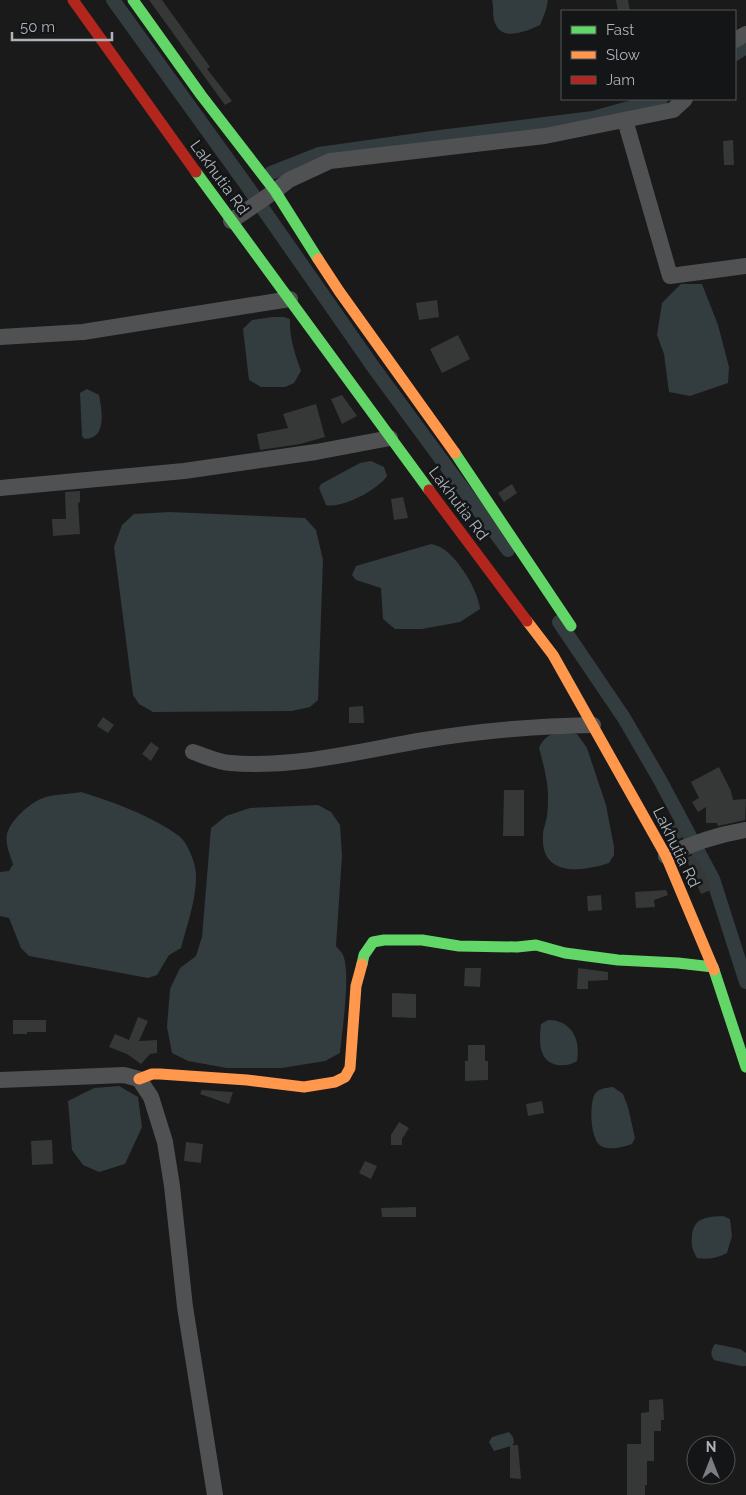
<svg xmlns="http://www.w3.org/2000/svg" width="746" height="1495" font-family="Raleway,sans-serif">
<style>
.water{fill:#333c3f}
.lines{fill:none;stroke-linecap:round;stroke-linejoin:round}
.canal{stroke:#333c3f;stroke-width:14}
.building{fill:#363737}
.street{stroke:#4f5153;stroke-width:16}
.fast{stroke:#63d668;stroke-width:11}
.slow{stroke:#ff974d;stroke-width:11}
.jam{stroke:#b3261e;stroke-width:11}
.labels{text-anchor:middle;stroke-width:5;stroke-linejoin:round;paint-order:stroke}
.street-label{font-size:16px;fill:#adb3b9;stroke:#141516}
</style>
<rect width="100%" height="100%" fill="#1a1a1a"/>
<!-- water -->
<g class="water">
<path d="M 492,0 L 548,0 L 546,10 L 540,25 C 527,31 502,42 495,23 C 492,17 494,7 492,0 Z"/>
<polygon points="681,284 702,284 718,325 729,367 728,383 690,396 669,392 664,354 657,335 662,303"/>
<path d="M 272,317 L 284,317 L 290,319 C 289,337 295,354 301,371 L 294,383 L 285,387 L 261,387 L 249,380 L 243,329 L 252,320 Z"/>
<path d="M 87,389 L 99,395 C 102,411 107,438 85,439 L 82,436 L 80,393 Z"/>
<path d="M 371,461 L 384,467 L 387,476 C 379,489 342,509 326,505 L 319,488 L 321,484 L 360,463 Z"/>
<polygon points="170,512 305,518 316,530 323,560 318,700 310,707 292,711 153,712 139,704 133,695 114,547 122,525 134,514"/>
<path d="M 431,544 C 435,545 439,546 442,548 C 459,559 478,590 480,609 L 460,622 L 422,629 L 395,629 L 383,619 L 381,588 L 356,580 L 352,575 L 356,566 Z"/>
<path d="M 565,731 L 577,734 L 587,748 L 606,805 L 614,847 L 614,855 L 609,863 C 582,872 540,877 543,835 C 543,829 546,823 547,816 C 548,809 548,801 548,793 C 547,777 543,763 539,748 C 544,736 552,733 565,731 Z"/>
<path d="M 81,792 C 111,801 154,817 179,836 C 188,843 195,862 196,873 C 197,898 187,925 181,948 L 169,955 L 157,975 L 148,978 L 29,956 L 21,948 L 9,918 L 0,916 L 0,872 L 9,871 L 13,864 C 10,855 5,844 7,834 C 11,819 32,801 46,797 C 57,794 70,794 81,792 Z"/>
<path d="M 318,805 L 331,812 L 340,825 L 342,855 L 336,946 C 338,949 342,952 343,955 C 351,973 342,1031 340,1053 L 325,1061 L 282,1068 L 227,1068 L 188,1061 L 172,1053 L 167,1027 L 170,989 L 180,968 L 196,956 L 202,937 L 211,828 L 226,816 L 250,808 Z"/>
<path d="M 548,1020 C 571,1020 581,1039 577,1061 C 571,1065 564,1066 557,1065 C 538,1061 539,1041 541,1024 Z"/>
<polygon points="119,1086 138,1097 142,1127 125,1164 99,1172 83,1165 72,1150 68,1101 94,1088"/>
<path d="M 613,1087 L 623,1094 L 628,1107 L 635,1138 L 632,1144 C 623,1147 610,1151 601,1146 C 590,1140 589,1103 595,1094 C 599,1088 606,1088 613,1087 Z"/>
<path d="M 723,1216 L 730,1219 L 732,1236 L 727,1253 C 717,1258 708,1260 697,1258 C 692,1249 691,1245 692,1235 C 694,1217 708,1217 723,1216 Z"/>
<path d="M 715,1344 L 740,1349 L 746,1353 L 746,1366 L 741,1366 L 714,1360 C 710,1355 711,1349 715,1344 Z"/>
<polygon points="509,1432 513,1437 514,1443 511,1446 494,1451 489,1442 492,1437"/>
</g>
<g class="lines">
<!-- canal -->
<g class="canal">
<polyline points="113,0 245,183 374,368 508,550"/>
<polyline points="735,54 746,47"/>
<polyline points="271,173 319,154 440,137 593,118 661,99"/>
<polyline points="559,622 624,718 660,780 713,879 746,982"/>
</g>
</g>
<!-- building -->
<g class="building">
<polygon points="149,0 162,0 210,67 207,69 232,101 225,105"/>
<polygon points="616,0 628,0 630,11 618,11"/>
<polygon points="733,140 734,165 724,165 723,141"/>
<polygon points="437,300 439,317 419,320 416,303"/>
<polygon points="458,335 470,359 442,373 430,349"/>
<polygon points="342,395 357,416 342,424 331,399"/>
<polygon points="316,404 325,437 300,444 260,450 257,434 288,428 283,414"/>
<polygon points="512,484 517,493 504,502 498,493"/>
<polygon points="80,491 80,502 78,503 80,534 53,536 52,519 66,519 65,492"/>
<polygon points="403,497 408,518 394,520 391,499"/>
<polygon points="363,706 364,723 349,723 349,707"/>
<polygon points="103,717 114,725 108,733 97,726"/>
<polygon points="151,742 159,748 151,761 142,754"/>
<polygon points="719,767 731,791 733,800 746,799 745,820 718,826 717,823 706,823 706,807 698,812 692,802 699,798 691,782"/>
<polygon points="504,790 524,790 524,836 503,836"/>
<polygon points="675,822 683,837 673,842 665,827"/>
<polygon points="693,855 704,872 711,890 701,894 686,858"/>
<polygon points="666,890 668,895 654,900 655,907 636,908 635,892"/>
<polygon points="601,895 602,910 588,911 587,896"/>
<polygon points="465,968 481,968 480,987 464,986"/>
<polygon points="578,968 608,972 608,980 588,981 588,989 577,989"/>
<polygon points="392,993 416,994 416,1018 392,1017"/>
<polygon points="138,1017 148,1021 139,1041 157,1040 157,1053 150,1054 141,1064 127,1054 109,1047 115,1034 129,1040"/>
<polygon points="13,1020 46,1020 46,1032 27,1032 27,1034 13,1034"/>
<polygon points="468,1045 485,1045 485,1061 488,1061 488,1080 465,1081 465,1061 468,1061"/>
<polygon points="202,1090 232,1092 233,1092 229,1104 200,1094"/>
<polygon points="542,1101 544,1113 528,1116 526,1104"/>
<polygon points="399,1122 409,1128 402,1139 402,1145 391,1145 391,1135"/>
<polygon points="52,1140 53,1164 32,1165 31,1141"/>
<polygon points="186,1142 203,1144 201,1163 184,1161"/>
<polygon points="365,1161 377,1166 371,1179 359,1173"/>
<polygon points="416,1207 416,1217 382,1217 381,1208"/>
<polygon points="663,1399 664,1420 661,1420 661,1431 654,1431 654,1461 647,1461 647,1485 645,1485 645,1495 627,1495 627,1444 641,1444 641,1413 649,1412 649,1400"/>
<polygon points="510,1445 518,1445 521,1479 510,1478"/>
</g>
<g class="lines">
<!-- street -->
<g class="street">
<polyline points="735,40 746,34"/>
<polyline points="625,120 670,276 746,266"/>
<polyline points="231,221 275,191 289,180 330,161 545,136 673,110 685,99"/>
<polyline points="0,337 83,332 290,299"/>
<polyline points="0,488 184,471 316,452 390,438"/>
<path d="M 193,752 C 205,756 218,762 230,763 C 294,768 356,752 418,741 C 476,731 535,726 593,725"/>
<path d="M 666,856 C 692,843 717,835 746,830"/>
<polyline points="0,1080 124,1075 139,1079 151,1097 165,1142 172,1186 185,1307 215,1495"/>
</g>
<!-- fast -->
<g class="fast">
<polyline points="133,0 201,95 275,191 318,259"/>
<polyline points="196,172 429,490"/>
<polyline points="455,453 571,626"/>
<polyline points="362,964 364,955 373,942 384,940 422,940 459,946 517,947 536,945 565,953 618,960 678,963 713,967"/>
<polyline points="714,970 746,1067"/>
</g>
<!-- slow -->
<g class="slow">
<polyline points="318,259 339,291 455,453"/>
<polyline points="527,621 553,655 666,856 714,970"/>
<polyline points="139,1079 152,1074 160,1074 247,1080 304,1087 335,1082 345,1077 350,1068 356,986 362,964"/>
</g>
<!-- jam -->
<g class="jam">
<polyline points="73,0 196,172"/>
<polyline points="429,490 527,621"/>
</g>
</g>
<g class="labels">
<!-- street labels -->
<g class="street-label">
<text transform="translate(220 177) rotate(54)" y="6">Lakhutia Rd</text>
<text transform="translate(459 503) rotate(53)" y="6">Lakhutia Rd</text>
<text transform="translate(677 847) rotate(64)" y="6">Lakhutia Rd</text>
</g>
</g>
<!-- legend -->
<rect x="561" y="10" width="175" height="90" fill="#141516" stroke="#515457"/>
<rect x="571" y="26" width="25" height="8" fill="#63d668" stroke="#515457"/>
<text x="606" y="35" font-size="15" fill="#adb3b9">Fast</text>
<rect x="571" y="51" width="25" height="8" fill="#ff974d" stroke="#515457"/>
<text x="606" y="60" font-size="15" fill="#adb3b9">Slow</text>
<rect x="571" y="76" width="25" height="8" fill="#b3261e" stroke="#515457"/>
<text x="606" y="85" font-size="15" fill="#adb3b9">Jam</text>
<!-- north arrow -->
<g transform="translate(711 1460)"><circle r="24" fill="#141516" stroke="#515457"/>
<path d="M0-4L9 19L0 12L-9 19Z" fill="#7a7d81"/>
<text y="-8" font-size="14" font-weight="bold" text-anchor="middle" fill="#adb3b9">N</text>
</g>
<!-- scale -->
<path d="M12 32v8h100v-8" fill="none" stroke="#adb3b9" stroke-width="2.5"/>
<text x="20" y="32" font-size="15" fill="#adb3b9" stroke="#141516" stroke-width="4" paint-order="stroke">50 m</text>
</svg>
